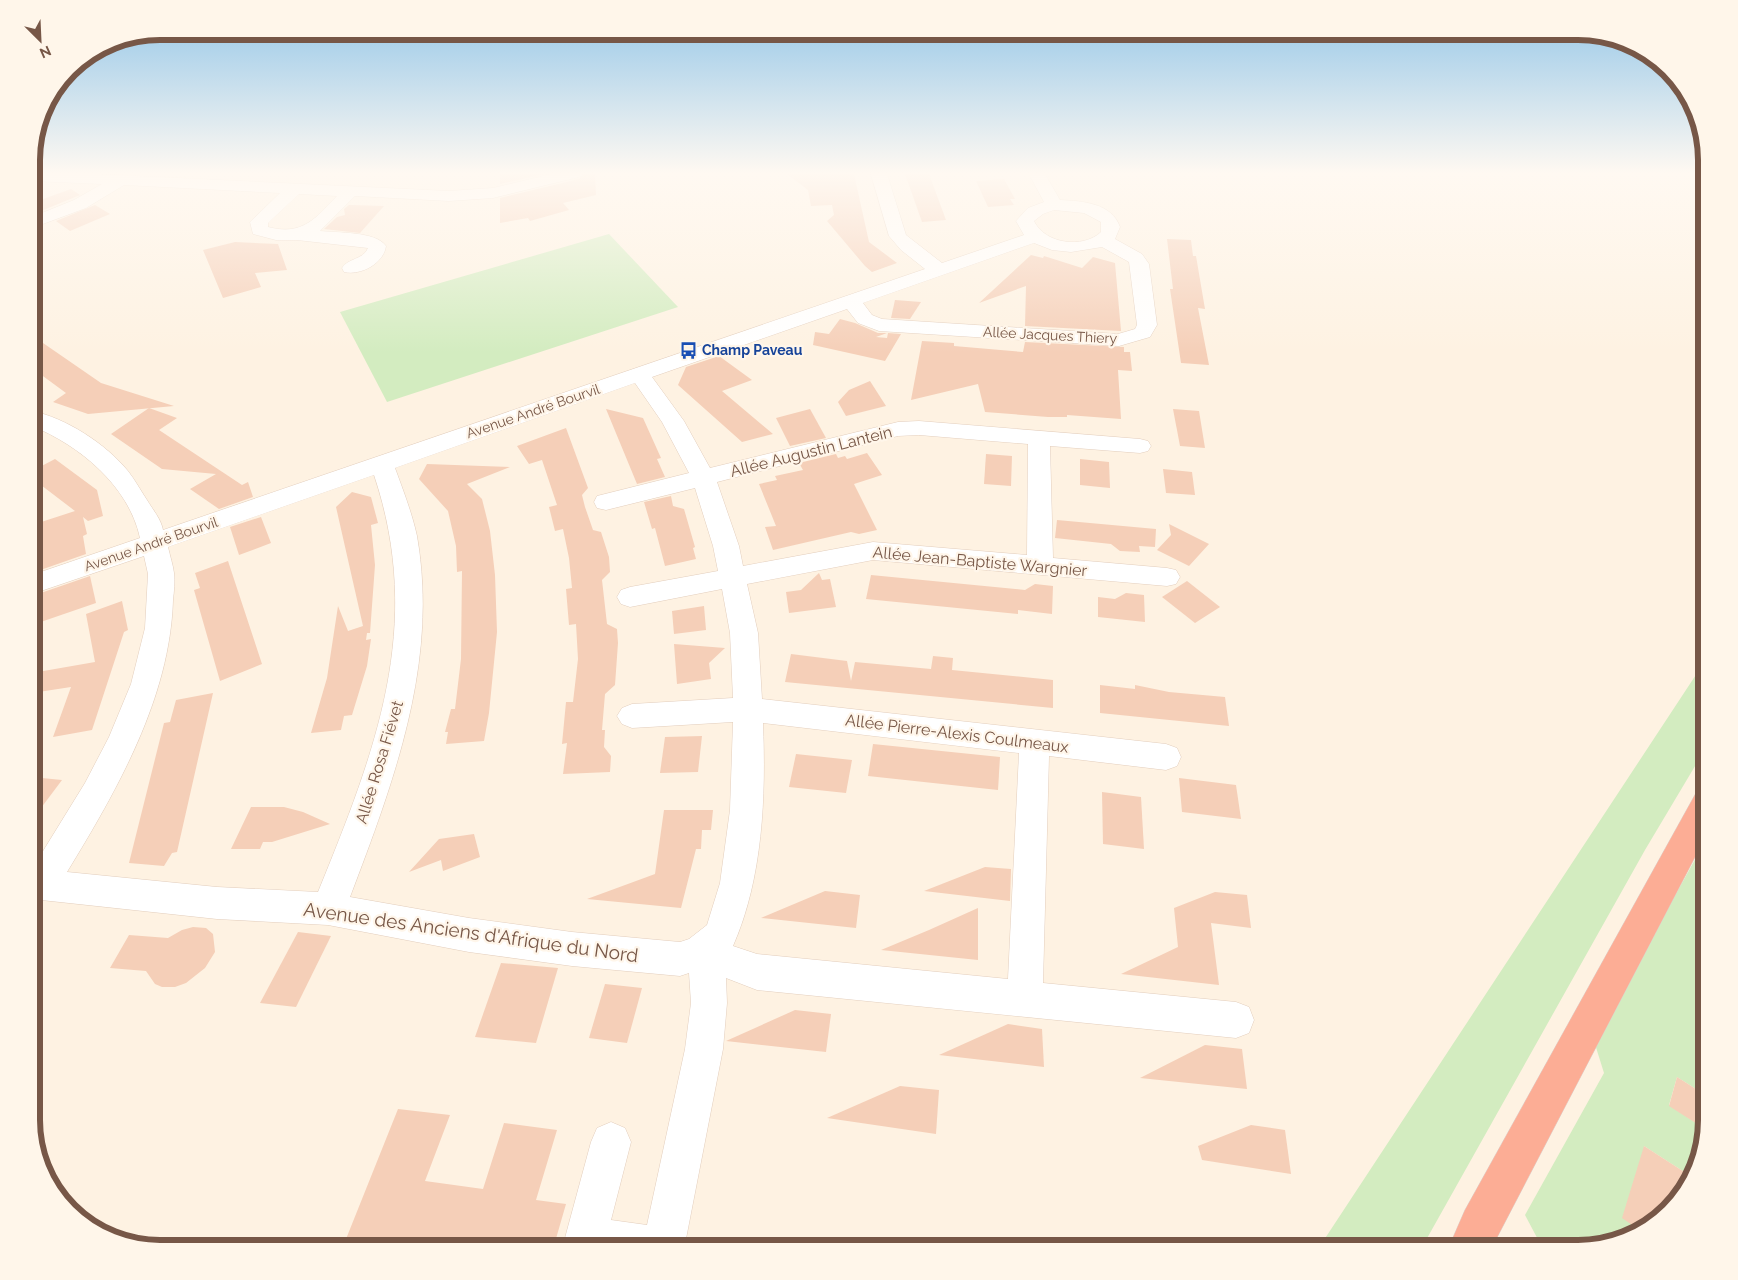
<svg xmlns="http://www.w3.org/2000/svg" width="1738" height="1280" font-family="Raleway,sans-serif">
<style>
.green{fill:#d3ecc0}
.building{fill:#f5cfb8}
.lines{fill:none;stroke-linecap:round;stroke-linejoin:round}
.minor-casing{stroke:#e3cebd;stroke-width:1}
.highway-casing{stroke:#dcd3cf;stroke-width:1}
.minor{fill:#fff;fill-rule:evenodd}
.highway{fill:#fcad95;fill-rule:evenodd}
.labels{text-anchor:middle;stroke-width:4.5;stroke-linejoin:round;paint-order:stroke}
.far-street-label{font-size:14px;fill:#775747;stroke:#fff6ea}
.far-transit-label{font-size:14px;font-weight:bold;fill:#164399;stroke:#fff6ea;text-anchor:start}
.street-label{font-size:16px;fill:#775747;stroke:#fff6ea}
.near-street-label{font-size:19px;fill:#775747;stroke:#fff6ea}
.rim{fill:none;stroke:#775747;stroke-width:6}
</style>
<rect width="100%" height="100%" fill="#fef2e2"/>
<!-- green -->
<g class="green">
<polygon points="609,234 678,307 387,402 340,312"/>
<polygon points="1707,658 1707,746 1645,850 1421,1249 1318,1249"/>
<polygon points="1707,838 1707,1096 1677,1077 1669,1105 1705,1129 1700,1162 1692,1177 1644,1146 1641,1231 1635,1236 1578,1249 1543,1249 1525,1215 1604,1073 1594,1041"/>
</g>
<!-- building -->
<g class="building">
<polygon points="500,174 544,174 500,184"/>
<polygon points="583,174 595,174 596,195 563,203 569,210 530,221 528,218 500,223 500,198 579,179"/>
<polygon points="787,174 854,174 869,242 897,263 872,272 865,266 827,221 834,215 832,205 811,206 808,190"/>
<polygon points="905,174 929,174 946,220 922,222"/>
<polygon points="1004,179 1015,199 1010,199 1014,205 988,207 976,181"/>
<polygon points="71,189 80,195 41,211 32,205 32,203"/>
<polygon points="95,205 110,214 70,231 56,221"/>
<polygon points="349,205 384,206 360,233 324,229 337,217 345,215 344,209"/>
<polygon points="1167,239 1191,240 1193,256 1196,256 1205,309 1198,308 1209,365 1181,363 1170,289 1173,289"/>
<polygon points="235,242 278,244 287,270 255,273 261,287 223,298 203,250"/>
<polygon points="1031,255 1043,258 1044,256 1082,268 1093,257 1115,263 1121,331 1025,326 1026,286 979,303"/>
<polygon points="895,300 921,302 910,319 891,318"/>
<polygon points="840,319 855,323 878,333 887,333 876,337 887,338 888,333 901,334 885,361 813,345 815,332 829,334"/>
<polygon points="922,341 954,343 954,346 1023,352 1025,342 1124,347 1124,352 1130,352 1132,371 1118,370 1121,419 1067,415 1067,417 1048,417 985,412 978,384 911,400"/>
<polygon points="43,343 101,383 174,406 88,414 53,402 66,393 32,368 32,350"/>
<polygon points="719,356 752,380 722,391 773,434 742,442 678,385 686,367"/>
<polygon points="870,381 886,406 846,416 838,402 849,390"/>
<polygon points="149,408 177,418 159,430 242,485 248,482 253,497 219,509 190,489 216,474 162,469 111,434"/>
<polygon points="606,409 643,418 661,458 657,459 665,477 637,484"/>
<polygon points="810,409 826,438 790,446 776,418"/>
<polygon points="1173,409 1199,411 1205,448 1180,446"/>
<polygon points="566,428 588,488 582,495 585,507 593,530 601,532 609,557 610,572 602,580 607,624 617,629 618,643 615,685 605,694 602,730 605,730 604,747 611,756 610,772 563,774 567,743 562,744 566,702 573,702 578,659 576,624 569,625 566,589 572,588 569,558 563,529 555,531 549,507 557,505 542,460 529,464 517,446"/>
<polygon points="867,453 882,475 854,484 877,530 859,534 851,532 773,550 765,527 776,526 759,484 777,480 775,476 803,470 799,463 836,454 838,458 845,456 847,459"/>
<polygon points="986,454 1012,456 1011,486 984,484"/>
<polygon points="55,459 97,490 103,516 88,521 83,517 87,534 83,536 86,554 32,573 32,525 75,511 37,482 43,479 32,471"/>
<polygon points="1080,459 1109,462 1110,488 1080,485"/>
<polygon points="427,464 510,467 467,484 482,499 490,531 495,575 497,632 489,713 484,741 446,744 448,732 445,732 451,709 455,709 461,659 462,571 457,572 456,546 448,511 419,479"/>
<polygon points="1163,469 1192,472 1195,495 1166,493"/>
<polygon points="352,492 371,497 378,523 371,525 375,565 370,633 367,633 366,640 371,639 367,666 352,715 344,716 341,730 311,733 327,678 338,606 348,631 363,626 336,507"/>
<polygon points="671,496 673,506 684,509 695,547 693,548 696,559 665,566 655,528 652,529 644,502"/>
<polygon points="261,517 271,543 239,555 230,527"/>
<polygon points="1057,520 1156,529 1155,547 1139,546 1140,552 1120,551 1111,544 1055,538"/>
<polygon points="1169,524 1209,544 1189,566 1157,550 1171,535"/>
<polygon points="228,561 262,664 220,681 194,590 200,588 195,573"/>
<polygon points="819,573 822,580 830,579 836,607 789,613 786,592 801,590"/>
<polygon points="871,575 1025,590 1035,584 1053,586 1052,614 1018,610 1018,614 866,599"/>
<polygon points="90,576 96,603 32,625 32,596"/>
<polygon points="1187,581 1220,607 1195,623 1162,597"/>
<polygon points="1126,593 1144,595 1145,622 1098,617 1098,597 1115,599"/>
<polygon points="122,601 128,630 124,632 92,730 53,737 71,687 32,693 32,673 95,662 86,614"/>
<polygon points="704,606 706,630 674,634 672,611"/>
<polygon points="674,644 725,648 709,663 711,679 677,684"/>
<polygon points="791,654 847,661 851,681 855,662 931,669 933,656 953,658 952,670 1053,680 1053,708 785,682"/>
<polygon points="1100,685 1135,689 1135,685 1169,692 1225,697 1229,726 1100,713"/>
<polygon points="213,693 177,852 172,853 164,866 129,863 164,723 170,722 176,700"/>
<polygon points="702,736 698,772 660,773 665,737"/>
<polygon points="873,744 1000,757 998,790 868,776"/>
<polygon points="796,754 852,760 846,793 789,787"/>
<polygon points="32,777 62,780 32,820"/>
<polygon points="1179,778 1236,785 1241,819 1182,812"/>
<polygon points="1102,792 1141,797 1144,849 1103,844"/>
<polygon points="251,807 284,807 303,812 330,824 272,842 263,842 260,849 231,849"/>
<polygon points="664,810 713,810 711,830 702,830 701,849 696,849 681,908 587,899 655,874"/>
<polygon points="474,834 480,857 443,871 441,860 409,872 439,839"/>
<polygon points="985,867 1011,869 1010,901 924,891"/>
<polygon points="825,891 860,895 856,928 761,918"/>
<polygon points="1215,892 1247,895 1251,928 1211,923 1219,985 1121,974 1178,947 1174,908"/>
<polygon points="978,908 978,960 881,950 929,930"/>
<polygon points="193,927 206,928 213,934 215,952 205,968 186,983 175,987 162,987 155,984 146,971 110,968 129,935 168,938 182,930"/>
<polygon points="298,932 331,936 296,1007 260,1003"/>
<polygon points="501,963 558,968 536,1043 475,1037"/>
<polygon points="605,984 642,988 627,1043 589,1038"/>
<polygon points="795,1010 831,1014 826,1052 726,1041"/>
<polygon points="1008,1024 1042,1029 1044,1067 939,1055"/>
<polygon points="1205,1045 1242,1049 1247,1089 1140,1078"/>
<polygon points="1677,1077 1707,1096 1705,1129 1669,1106"/>
<polygon points="900,1086 939,1090 936,1134 827,1118"/>
<polygon points="398,1109 450,1115 425,1181 483,1189 504,1123 557,1130 536,1200 566,1204 553,1249 458,1249 403,1241 400,1249 342,1249"/>
<polygon points="1251,1125 1285,1130 1291,1174 1202,1160 1198,1146"/>
<polygon points="1644,1146 1692,1177 1680,1199 1641,1231 1622,1218"/>
</g>
<g class="lines">
<defs>
<g id="minor">
<path d="M 32,174 L 94,174 L 449,191 L 493,188 L 552,174 L 581,174 L 579,177 L 493,198 L 449,201 L 355,196 L 320,231 C 336,233 376,231 386,246 C 384,263 361,276 344,272 L 342,268 C 348,258 363,260 368,248 L 297,240 L 276,240 L 253,234 L 250,222 L 280,193 L 124,185 L 86,208 L 32,228 L 32,217 L 74,200 L 102,184 L 32,181 ZM 299,194 L 337,196 C 315,219 302,236 268,227 L 268,223 Z"/>
<path d="M 871,174 L 887,174 L 906,235 L 942,263 L 1024,235 L 1016,221 L 1028,208 L 1044,202 L 1029,174 L 1045,174 L 1060,200 C 1082,201 1112,203 1120,227 L 1115,239 L 1142,254 L 1149,264 L 1157,325 L 1150,337 L 1119,346 L 879,331 L 858,323 L 847,309 L 652,377 L 684,421 L 710,468 L 898,422 L 919,421 L 1140,439 L 1148,441 L 1151,446 L 1148,451 L 1140,453 L 1050,446 L 1053,558 L 1167,568 L 1176,570 L 1180,577 L 1176,584 L 1167,586 L 873,560 L 747,584 L 758,633 L 762,699 L 1166,744 L 1177,748 L 1181,757 L 1177,766 L 1166,770 L 1049,756 L 1043,983 L 1236,1002 L 1249,1007 L 1254,1020 L 1249,1033 L 1236,1038 L 757,990 L 726,978 L 727,1003 L 723,1049 L 684,1249 L 562,1249 L 591,1142 L 597,1128 L 611,1122 L 625,1128 L 631,1142 L 611,1220 L 647,1225 L 685,1049 L 691,1003 L 689,973 L 680,976 L 572,966 L 469,952 L 328,925 L 217,919 L 32,899 L 32,869 L 85,783 L 109,737 L 131,684 L 145,628 L 148,574 L 144,556 L 32,594 L 32,575 L 140,538 C 129,486 79,445 32,426 L 32,411 C 66,418 106,444 128,471 C 135,480 141,491 147,500 C 153,510 161,519 163,530 L 925,269 L 901,250 L 889,236 ZM 1054,210 L 1084,213 L 1101,222 L 1101,232 C 1083,249 1045,244 1034,221 L 1043,214 ZM 1034,243 L 1052,250 L 1071,252 L 1102,247 L 1129,262 L 1137,325 L 1135,329 L 1118,334 L 882,319 L 872,315 L 863,303 ZM 635,383 L 662,422 L 689,473 L 597,496 L 594,502 L 597,508 L 606,510 L 695,488 L 713,546 L 718,571 L 630,587 L 621,590 L 617,597 L 621,604 L 630,607 L 722,589 L 730,633 L 733,698 L 632,704 L 622,708 L 617,716 L 622,724 L 632,728 L 733,722 L 730,810 L 720,883 L 707,925 L 689,939 L 680,942 L 572,932 L 469,918 L 350,897 C 394,781 439,662 417,536 C 412,513 403,490 395,468 ZM 919,435 L 1028,444 L 1027,555 L 873,542 L 743,566 L 739,546 L 717,482 L 898,436 ZM 374,475 C 425,627 375,752 318,892 L 217,887 L 67,872 C 117,790 170,698 173,600 C 174,591 175,582 174,573 C 173,565 170,556 168,547 ZM 763,723 L 1019,753 L 1008,979 L 757,954 L 733,946 C 763,878 766,796 763,723 Z"/>
</g>
<polygon id="highway" points="1707,789 1707,834 1491,1249 1448,1249 1465,1210 1696,793"/>
</defs>
<!-- minor casing -->
<use href="#minor" class="minor-casing"/>
<!-- highway casing -->
<use href="#highway" class="highway-casing"/>
<!-- minor -->
<use href="#minor" class="minor"/>
<!-- highway -->
<use href="#highway" class="highway"/>
</g>
<!-- sky -->
<linearGradient id="sky" x2="0" y2="1"><stop stop-color="#93c6e8"/><stop offset="0.49" stop-color="#fff9f2"/><stop offset="1" stop-color="#fff9f2" stop-opacity="0"/></linearGradient>
<rect width="1738" height="353" fill="url(#sky)"/>
<!-- icons -->
<defs>
<symbol id="bus-bare" viewBox="-9 -9 18 18"><path d="M-5-6H5V4H4V6H2V4H-2V6H-4V4H-5ZM-3.5-4V0h7V-4ZM-3.5 1.2v1.5H-2V1.2ZM2 1.2v1.5H3.5V1.2Z" fill="#1a4fb4" stroke="#fff6ea" stroke-width="2.5" paint-order="stroke"/></symbol>
</defs>
<g fill-rule="evenodd">
<use href="#bus-bare" x="676" y="338" width="25" height="25"/>
</g>
<g class="labels">
<!-- far-street labels -->
<g class="far-street-label">
<text transform="translate(1050 335) rotate(3)" y="5">Allée Jacques Thiery</text>
<text transform="translate(533 411) rotate(-19)" y="5">Avenue André Bourvil</text>
<text transform="translate(151 544) rotate(-19)" y="5">Avenue André Bourvil</text>
</g>
<!-- far-transit labels -->
<g class="far-transit-label">
<text x="702" y="355">Champ Paveau</text>
</g>
<!-- street labels -->
<g class="street-label">
<text transform="translate(811 451) rotate(-14)" y="6">Allée Augustin Lantein</text>
<text transform="translate(980 561) rotate(5)" y="6">Allée Jean-Baptiste Wargnier</text>
<text transform="translate(957 733) rotate(7)" y="6">Allée Pierre-Alexis Coulmeaux</text>
<text transform="translate(379 762) rotate(-73)" y="6">Allée Rosa Fiévet</text>
</g>
<!-- near-street labels -->
<g class="near-street-label">
<text transform="translate(471 932) rotate(8)" y="7">Avenue des Anciens d'Afrique du Nord</text>
</g>
</g>
<!-- crop -->
<path d="M0 0H1738V1280H0ZM160 40H1578A120 120 0 0 1 1698 160V1120A120 120 0 0 1 1578 1240H160A120 120 0 0 1 40 1120V160A120 120 0 0 1 160 40Z" fill="#fff6ea" fill-rule="evenodd"/>
<path class="rim" d="M160 40H1578A120 120 0 0 1 1698 160V1120A120 120 0 0 1 1578 1240H160A120 120 0 0 1 40 1120V160A120 120 0 0 1 160 40Z"/>
<!-- north arrow -->
<g transform="translate(40 40) rotate(156)" stroke="#fff6ea" stroke-width="4" paint-order="stroke">
<path d="M0-4L9 19L0 12L-9 19Z" fill="#775747"/>
<text y="-8" font-size="14" font-weight="bold" text-anchor="middle" fill="#775747">N</text>
</g>
</svg>
